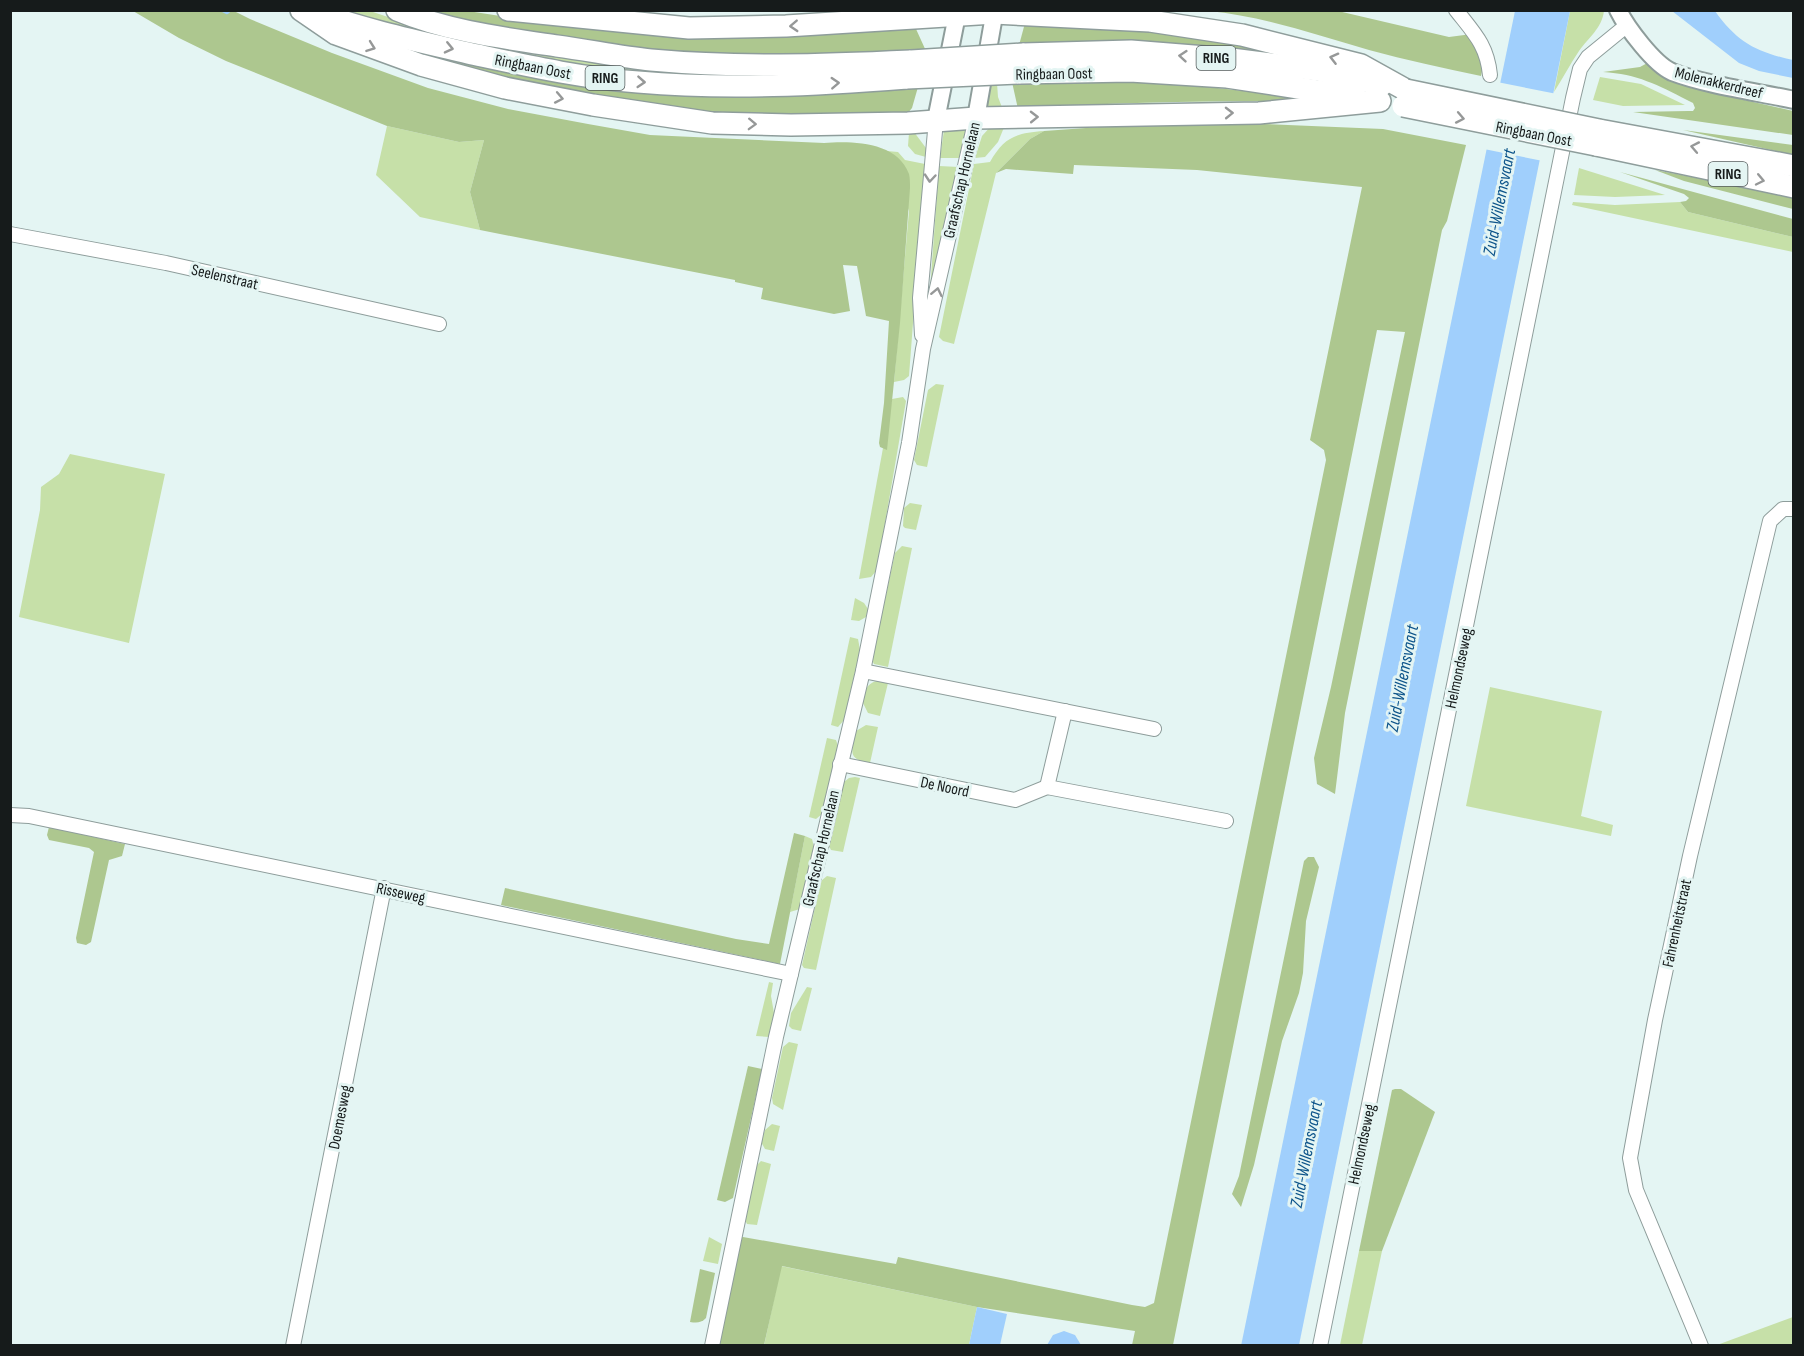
<svg xmlns="http://www.w3.org/2000/svg" width="1804" height="1356" font-family="'Sofia Sans Condensed',sans-serif">
<style>
.green{fill:#c6e0a8}
.forest{fill:#adc78f}
.water{fill:#a0cffc}
.pier{fill:#e4f5f3}
.lines{fill:none;stroke-linecap:round;stroke-linejoin:round}
.stream{stroke:#a0cffc;stroke-width:4.5}
.minor-casing{stroke:#8e9d9b;stroke-width:16}
.tertiary-casing{stroke:#8e9d9b;stroke-width:20}
.primary-casing{stroke:#8e9d9b;stroke-width:24}
.minor{stroke:#fff;stroke-width:14}
.tertiary{stroke:#fff;stroke-width:16}
.primary{stroke:#fff;stroke-width:21}
.primary-bridge-casing{stroke:#8e9d9b;stroke-width:24;stroke-linecap:butt}
.primary-bridge{stroke:#fff;stroke-width:21}
.oneway{stroke:#969898}
.labels{text-anchor:middle;stroke-width:6;stroke-linejoin:round;paint-order:stroke}
.shield{fill:#e4f5f3;stroke:#545c5c;stroke-width:1.5}
.shield-label{font-size:15px;font-weight:bold;fill:#161b1b}
.street-label{font-size:16px;fill:#161b1b;stroke:#e4f5f3}
.water-label{font-size:18px;font-style:italic;fill:#0d548a;stroke:#e4f5f3}
</style>
<rect width="100%" height="100%" fill="#e4f5f3"/>
<!-- green -->
<g class="green">
<polygon points="347,11 370,11 415,26 835,72 733,79 640,74 559,63 404,30"/>
<path d="M 1570,11 L 1604,11 C 1602,28 1589,37 1579,51 C 1570,64 1563,78 1554,92 Z"/>
<polygon points="1600,77 1641,84 1685,105 1623,106 1593,100"/>
<polygon points="991,83 997,83 998,97 1003,110 989,110 987,107"/>
<polygon points="945,123 968,123 961,158 940,158"/>
<polygon points="992,125 1005,125 998,142 985,157 975,158 982,136"/>
<polygon points="387,126 459,142 484,140 470,192 480,230 420,217 376,175"/>
<path d="M 1044,131 L 1030,139 L 996,173 L 954,344 L 943,341 L 939,337 L 974,164 L 990,162 C 1004,137 1016,133 1044,131 Z"/>
<polygon points="914,132 926,148 926,157 915,154 908,146 909,133"/>
<polygon points="887,151 898,152 905,160 925,164 909,376 904,380 894,382 909,211"/>
<polygon points="939,166 959,167 928,318"/>
<polygon points="1579,168 1665,195 1615,197 1574,195"/>
<polygon points="1573,202 1615,205 1680,202 1688,212 1793,237 1793,252 1572,205"/>
<polygon points="936,384 944,385 927,467 917,465 914,460 928,390"/>
<polygon points="903,397 906,401 877,570 871,577 859,579 892,399"/>
<polygon points="70,454 165,474 129,643 19,617 40,510 41,487 59,474"/>
<polygon points="910,503 922,505 916,530 905,528 903,526 904,508"/>
<polygon points="902,546 912,548 888,667 874,664 872,660 895,553"/>
<polygon points="855,598 864,603 868,609 866,617 859,621 851,620"/>
<polygon points="850,637 858,639 860,650 844,720 838,727 831,725"/>
<path d="M 877,681 L 888,683 L 880,716 L 868,713 L 863,703 C 865,692 865,684 877,681 Z"/>
<polygon points="1490,687 1602,711 1581,816 1613,825 1611,836 1466,806"/>
<path d="M 866,725 L 878,727 L 870,763 C 846,759 852,751 856,731 Z"/>
<polygon points="827,738 836,740 838,746 822,814 816,819 809,817"/>
<polygon points="855,777 860,778 843,852 831,850 829,846 844,782 849,778"/>
<polygon points="805,836 812,839 814,847 800,909 790,912"/>
<polygon points="827,876 836,878 816,970 804,968 802,965 821,881"/>
<polygon points="769,982 773,983 771,996 774,1013 769,1037 756,1036"/>
<polygon points="807,987 812,988 801,1031 792,1029 789,1026 791,1013"/>
<polygon points="789,1042 798,1044 783,1110 773,1104 772,1098 783,1047"/>
<polygon points="772,1124 780,1126 774,1151 765,1149 761,1142 765,1130"/>
<polygon points="761,1161 771,1164 757,1225 747,1224 744,1218 755,1167"/>
<polygon points="709,1237 722,1244 718,1264 703,1261"/>
<polygon points="1359,1251 1382,1251 1362,1345 1340,1345"/>
<polygon points="781,1266 977,1307 969,1345 764,1346"/>
<polygon points="1793,1317 1793,1345 1717,1345"/>
</g>
<!-- forest -->
<g class="forest">
<path d="M 133,11 L 234,11 L 250,19 L 332,53 L 428,88 L 508,109 L 588,124 L 650,135 L 824,143 C 851,141 897,141 909,174 C 910,178 910,184 910,188 L 900,323 L 887,450 L 880,447 L 879,443 L 884,403 L 889,321 L 866,316 L 857,266 L 843,265 L 850,311 L 834,314 L 761,299 L 763,288 L 735,282 L 735,280 L 480,230 L 470,192 L 484,140 L 459,142 L 387,126 L 226,61 L 179,38 Z"/>
<polygon points="413,11 468,11 564,26 644,34 837,33 916,29 926,51 754,58 642,54"/>
<path d="M 1208,11 L 1338,11 L 1449,37 L 1472,34 L 1483,66 L 1481,76 C 1443,68 1406,60 1369,50 C 1317,35 1263,16 1208,11 Z"/>
<polygon points="337,23 492,64 918,87 912,108 907,114 793,121 613,105 425,62"/>
<polygon points="1025,23 1196,35 1330,63 1018,49"/>
<path d="M 1651,61 L 1681,84 L 1691,88 L 1793,111 L 1793,135 L 1633,112 L 1688,111 L 1693,111 L 1695,108 L 1693,103 L 1687,100 C 1658,85 1637,74 1603,72 L 1640,67 Z"/>
<path d="M 1012,82 L 1127,82 L 1199,86 L 1334,101 C 1228,101 1123,101 1018,109 Z"/>
<polygon points="1264,124 1383,129 1466,145 1447,221 1442,230 1345,713 1335,794 1317,784 1314,758 1331,687 1405,332 1377,330 1173,1345 1132,1345 1135,1331 977,1307 782,1266 764,1345 716,1346 740,1238 743,1237 896,1264 898,1257 1132,1305 1145,1307 1154,1303 1326,460 1324,450 1310,440 1362,187 1197,170 1074,165 1073,174 1006,169 996,173 1030,139 1044,131 1100,127"/>
<polygon points="1683,130 1793,145 1793,155"/>
<polygon points="1655,170 1793,196 1793,209 1684,181"/>
<polygon points="1620,172 1793,219 1793,237 1688,212 1680,202 1686,201 1689,198 1684,194"/>
<polygon points="49,827 125,844 122,856 109,860 91,942 86,945 77,943 76,938 94,852 89,848 49,840 47,835"/>
<polygon points="794,833 805,836 780,964 501,905 505,888 736,939 769,944"/>
<polygon points="1308,857 1314,857 1319,867 1306,921 1303,973 1299,993 1282,1041 1254,1165 1241,1207 1232,1194 1239,1176 1304,861"/>
<polygon points="748,1066 762,1069 733,1198 725,1202 717,1200"/>
<polygon points="1395,1089 1401,1089 1435,1112 1382,1251 1359,1251 1392,1090"/>
<path d="M 700,1269 L 715,1273 L 706,1318 C 701,1323 697,1323 690,1322 Z"/>
</g>
<!-- water -->
<g class="water">
<polygon points="1515,11 1570,11 1299,1345 1241,1346"/>
<path d="M 1672,11 L 1715,11 C 1737,42 1756,52 1793,60 L 1793,78 L 1759,71 L 1739,63 Z"/>
<polygon points="977,1307 1007,1314 1000,1345 969,1345"/>
<polygon points="1064,1331 1075,1335 1081,1345 1047,1345 1053,1335"/>
</g>
<!-- pier -->
<polygon class="pier" points="1497,82 1557,94 1543,161 1484,149"/>
<g class="lines">
<!-- stream -->
<polyline class="stream" points="223,10 227,12 229,10"/>
<defs>
<g id="minor">
<path d="M 1456,10 C 1474,33 1487,45 1490,75"/>
<polyline points="10,234 166,263 439,324"/>
<polyline points="922,335 920,298 936,120"/>
<polyline points="863,671 1154,729"/>
<polyline points="840,764 1015,800 1047,787 1226,821"/>
<polyline points="1047,787 1065,711"/>
<polyline points="10,815 29,816 791,974"/>
<polyline points="293,1346 384,888"/>
<polyline points="712,1346 776,1037 863,671 909,443 923,349 976,118"/>
<polyline points="1320,1346 1573,98 1580,69 1588,57 1626,26"/>
<polyline points="1701,1346 1636,1190 1630,1158 1655,1020 1690,856 1770,521 1783,509 1794,509"/>
</g>
<g id="tertiary">
<path d="M 1618,10 C 1627,28 1654,64 1672,72 C 1706,85 1757,92 1794,100"/>
<polyline points="976,118 995,10"/>
<polyline points="936,120 958,10"/>
</g>
<g id="primary">
<polyline points="301,10 336,34 421,65 505,88 593,105 712,123 791,125 908,123 976,118 1259,113 1380,101"/>
<path d="M 397,10 C 447,31 503,38 557,46 C 588,50 620,57 651,60 C 738,68 824,65 911,61"/>
<polyline points="508,10 689,28 786,26 994,13 1150,21 1242,35 1361,65 1406,90"/>
<path d="M 318,13 C 366,30 417,41 468,53 C 524,65 580,78 638,82 C 727,90 818,85 907,78"/>
<polyline points="1023,54 1131,51 1231,59 1318,70 1382,85"/>
<polyline points="1019,73 1130,71 1227,77 1356,97"/>
<polyline points="1599,130 1794,166"/>
<polyline points="1596,145 1794,187"/>
</g>
</defs>
<!-- minor casing -->
<use href="#minor" class="minor-casing"/>
<!-- tertiary casing -->
<use href="#tertiary" class="tertiary-casing"/>
<!-- primary casing -->
<use href="#primary" class="primary-casing"/>
<!-- minor -->
<use href="#minor" class="minor"/>
<!-- tertiary -->
<use href="#tertiary" class="tertiary"/>
<!-- primary -->
<use href="#primary" class="primary"/>
<defs>
<g id="primary-bridge">
<polyline points="911,61 1023,54"/>
<polyline points="907,78 1019,73"/>
<polyline points="1406,90 1599,130"/>
<polyline points="1403,106 1596,145"/>
</g>
</defs>
<!-- primary-bridge casing -->
<use href="#primary-bridge" class="primary-bridge-casing"/>
<!-- primary-bridge -->
<use href="#primary-bridge" class="primary-bridge"/>
</g>
<!-- one-way arrows -->
<defs><path id="oneway-chevron" d="M-2-3.5L2.5 0L-2 3.5" fill="none" stroke-width="1.6" stroke-linecap="round" stroke-linejoin="round" transform="scale(1.5)"/></defs>
<g class="oneway">
<use href="#oneway-chevron" transform="translate(794 26) rotate(177)"/>
<use href="#oneway-chevron" transform="translate(371 47) rotate(20)"/>
<use href="#oneway-chevron" transform="translate(449 48) rotate(13)"/>
<use href="#oneway-chevron" transform="translate(1183 56) rotate(-175)"/>
<use href="#oneway-chevron" transform="translate(1334 58) rotate(-166)"/>
<use href="#oneway-chevron" transform="translate(641 82) rotate(4)"/>
<use href="#oneway-chevron" transform="translate(835 83) rotate(-3)"/>
<use href="#oneway-chevron" transform="translate(559 98) rotate(11)"/>
<use href="#oneway-chevron" transform="translate(1229 113) rotate(-1)"/>
<use href="#oneway-chevron" transform="translate(1034 117) rotate(-1)"/>
<use href="#oneway-chevron" transform="translate(1460 118) rotate(11)"/>
<use href="#oneway-chevron" transform="translate(752 124) rotate(2)"/>
<use href="#oneway-chevron" transform="translate(1695 147) rotate(-169)"/>
<use href="#oneway-chevron" transform="translate(930 178) rotate(95)"/>
<use href="#oneway-chevron" transform="translate(1760 180) rotate(12)"/>
<use href="#oneway-chevron" transform="translate(937 292) rotate(-78)"/>
</g>
<g class="labels">
<!-- shield labels -->
<g class="shield">
<rect x="1196.5" y="46" width="39" height="24" rx="4.5"/>
<rect x="585.5" y="66" width="39" height="24" rx="4.5"/>
<rect x="1708.5" y="162" width="39" height="24" rx="4.5"/>
</g>
<g class="shield-label">
<text x="1216" y="63">RING</text>
<text x="605" y="83">RING</text>
<text x="1728" y="179">RING</text>
</g>
<!-- street labels -->
<g class="street-label">
<text transform="translate(533 66) rotate(11)" y="6">Ringbaan Oost</text>
<text transform="translate(1054 73) rotate(-1)" y="6">Ringbaan Oost</text>
<text transform="translate(1719 82) rotate(14)" y="6">Molenakkerdreef</text>
<text transform="translate(1534 133) rotate(11)" y="6">Ringbaan Oost</text>
<text transform="translate(961 180) rotate(-77)" y="6">Graafschap Hornelaan</text>
<text transform="translate(225 276) rotate(13)" y="6">Seelenstraat</text>
<text transform="translate(1458 668) rotate(-78)" y="6">Helmondseweg</text>
<text transform="translate(945 786) rotate(12)" y="6">De Noord</text>
<text transform="translate(820 848) rotate(-77)" y="6">Graafschap Hornelaan</text>
<text transform="translate(401 892) rotate(12)" y="6">Risseweg</text>
<text transform="translate(1676 923) rotate(-78)" y="6">Fahrenheitstraat</text>
<text transform="translate(339 1117) rotate(-79)" y="6">Doemesweg</text>
<text transform="translate(1361 1144) rotate(-78)" y="6">Helmondseweg</text>
</g>
<!-- water labels -->
<g class="water-label">
<text transform="translate(1499 202) rotate(-79)" y="6">Zuid-Willemsvaart</text>
<text transform="translate(1402 678) rotate(-79)" y="6">Zuid-Willemsvaart</text>
<text transform="translate(1306 1154) rotate(-79)" y="6">Zuid-Willemsvaart</text>
</g>
</g>
<!-- border -->
<rect width="1804" height="1356" fill="none" stroke="#161b1b" stroke-width="24"/>
</svg>
